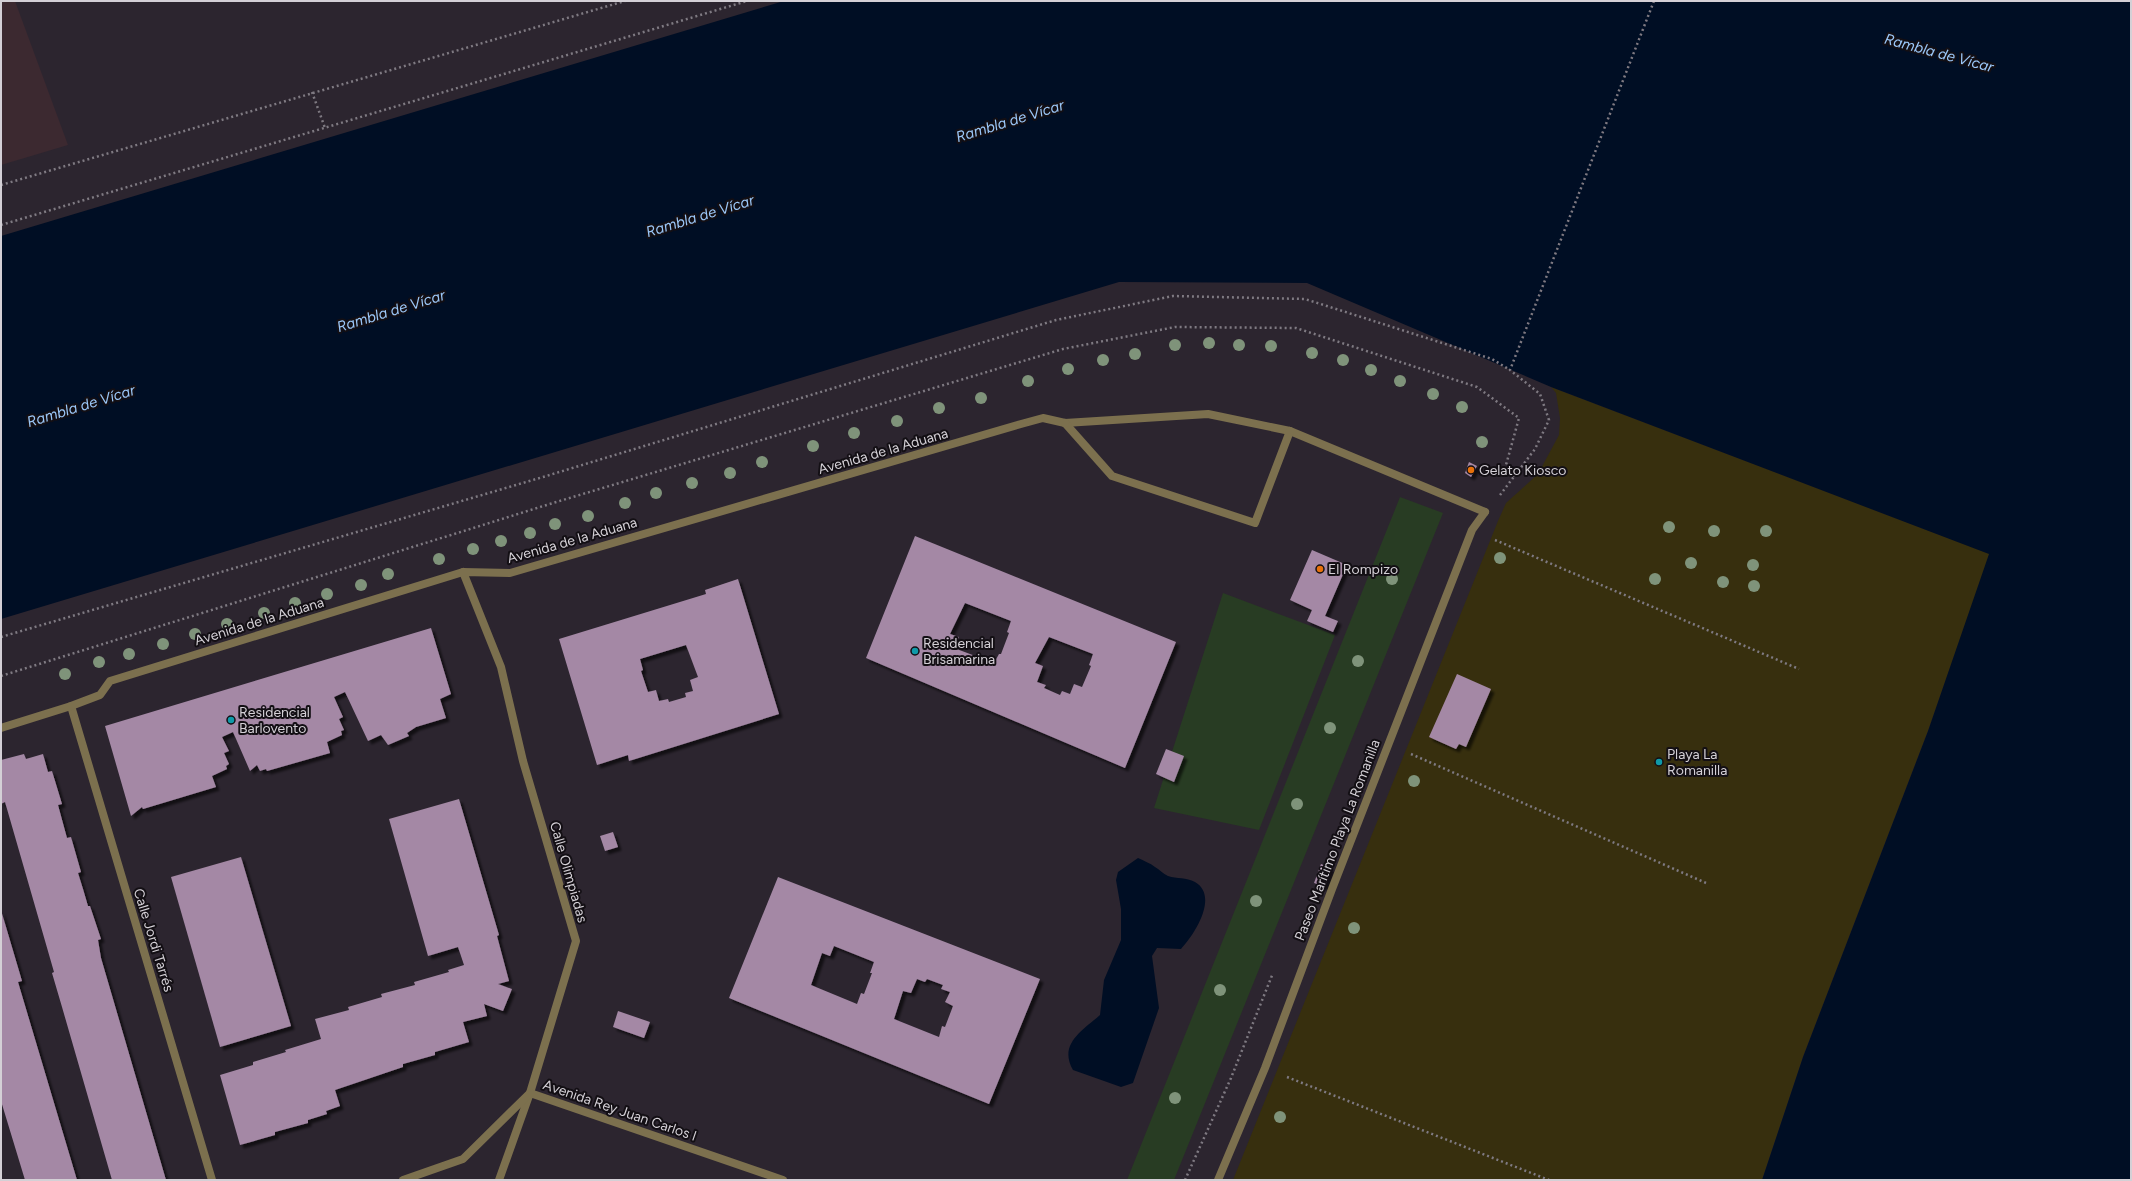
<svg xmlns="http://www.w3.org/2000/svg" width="2132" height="1181" font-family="Figtree,sans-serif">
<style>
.education{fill:#3c2930}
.green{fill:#283c23}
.sand{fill:#372f0e}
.water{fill:#000e24}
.building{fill:#a488a5;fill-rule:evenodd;filter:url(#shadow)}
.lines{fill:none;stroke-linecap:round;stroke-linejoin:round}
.path{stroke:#7f7a82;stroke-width:2.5;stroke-dasharray:2 3;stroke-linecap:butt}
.lane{stroke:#7c704e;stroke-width:8}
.street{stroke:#7c704e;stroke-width:8}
.tree{fill:#7f937a}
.food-dot{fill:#e8710a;stroke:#130f14;stroke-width:1.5}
.culture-dot{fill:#0f9aa8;stroke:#130f14;stroke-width:1.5}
.labels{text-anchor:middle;stroke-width:4;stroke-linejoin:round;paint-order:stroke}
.street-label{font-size:14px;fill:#d4d0d6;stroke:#130f14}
.poi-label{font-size:14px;fill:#d4d0d6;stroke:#130f14;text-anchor:start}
.water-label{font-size:15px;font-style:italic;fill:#9bc7f8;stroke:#130f14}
</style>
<defs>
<filter id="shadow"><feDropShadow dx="3.5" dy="3.5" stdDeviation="1" flood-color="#0009"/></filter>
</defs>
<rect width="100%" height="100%" fill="#2c252f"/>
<!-- education -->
<polygon class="education" points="1,1 15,1 68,145 1,165"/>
<!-- green -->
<g class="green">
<polygon points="1400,497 1443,513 1174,1180 1127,1180"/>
<polygon points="1223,593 1335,635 1259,830 1154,808"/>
</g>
<!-- sand -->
<polygon class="sand" points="1551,387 1990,554 1928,731 1803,1057 1762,1180 1233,1180 1498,521 1506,503 1538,474 1559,435 1560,418 1556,393"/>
<!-- water -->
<g class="water">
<polygon points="784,1 2131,1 2131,1180 1762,1180 1803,1057 1928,731 1989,554 1551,387 1307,283 1119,282 1,619 1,236"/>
<path d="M 1138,858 C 1144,861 1150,863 1155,867 C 1159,869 1163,874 1168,876 C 1177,879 1186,877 1195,882 C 1219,896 1195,934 1181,949 L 1157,948 L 1152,956 L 1159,1008 L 1133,1083 L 1121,1087 L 1073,1070 C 1058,1044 1083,1030 1100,1015 L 1104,980 L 1121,940 L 1121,909 L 1116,880 L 1118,872 Z"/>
</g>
<!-- building -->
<g class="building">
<polygon points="1469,462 1477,466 1471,477 1465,473"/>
<path d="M 915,536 L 1176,642 L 1125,768 L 866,658 ZM 965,603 L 1011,621 L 1007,632 L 1009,633 L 1001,654 L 999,654 L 994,663 L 954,648 L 959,637 L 950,634 ZM 1049,637 L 1093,654 L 1089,665 L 1091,666 L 1082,687 L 1074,684 L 1070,694 L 1062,691 L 1060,695 L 1044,688 L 1046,685 L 1037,682 L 1043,666 L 1035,663 Z"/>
<polygon points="1312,550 1347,565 1325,616 1338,621 1333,632 1307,621 1312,610 1290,600"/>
<path d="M 738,579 L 779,714 L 629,761 L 628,755 L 597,765 L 559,639 L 706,594 L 705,590 ZM 686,645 L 698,677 L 690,680 L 693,691 L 685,693 L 686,697 L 669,702 L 668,699 L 659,701 L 656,690 L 648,692 L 641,671 L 643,670 L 640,659 Z"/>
<polygon points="431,628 451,694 440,699 446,718 416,727 407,733 409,736 388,745 381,735 368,741 345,692 334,697 343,717 339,719 344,730 341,731 342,735 327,742 330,753 267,771 266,769 260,771 257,765 250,771 233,732 222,737 229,751 224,753 229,764 226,766 227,769 212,776 216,787 143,809 142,807 131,816 105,726"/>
<polygon points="1457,674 1491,689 1466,747 1459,744 1456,749 1429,737"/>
<polygon points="1166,749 1184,756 1174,782 1156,774"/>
<polygon points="24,754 26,759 43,754 48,772 52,771 62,804 58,805 67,838 71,837 81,872 78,873 83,889 88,906 90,906 101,939 98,940 101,958 166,1180 112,1180 62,1007 52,973 54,972 5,802 1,804 1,760"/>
<polygon points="459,799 499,935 497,936 509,981 498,984 512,989 503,1011 484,1004 487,1016 463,1022 469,1042 435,1052 435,1055 403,1064 403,1067 335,1090 340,1106 326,1111 327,1114 308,1120 308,1123 275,1132 275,1135 240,1145 220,1075 253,1065 253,1062 286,1052 285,1050 321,1039 315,1019 349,1010 348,1007 382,997 381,994 415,985 414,982 449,972 448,970 464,965 458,947 428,956 389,819"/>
<polygon points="613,832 618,847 605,851 600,836"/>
<polygon points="241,857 291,1026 220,1047 171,877"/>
<polygon points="1321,864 1331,868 1325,887 1314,883"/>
<path d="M 778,877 L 1040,979 L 989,1104 L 729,998 ZM 834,946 L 874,962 L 870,973 L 872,973 L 864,994 L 861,993 L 857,1004 L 811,985 L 822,953 L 830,956 ZM 917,979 L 925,982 L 927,979 L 943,985 L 941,989 L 950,992 L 945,1002 L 953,1006 L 945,1027 L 942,1026 L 939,1037 L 894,1019 L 903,991 L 911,993 Z"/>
<polygon points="1,910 22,981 18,982 77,1180 25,1180 1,1101"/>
<polygon points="618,1011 650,1022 644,1038 613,1027"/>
</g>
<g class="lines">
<!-- path -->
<g class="path">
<polyline points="312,92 325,128"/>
<polyline points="1,185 625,1"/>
<polyline points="1,225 747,1"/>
<polyline points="1500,495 1535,449 1549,420 1540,394 1510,370 1654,1"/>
<polyline points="1495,540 1799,669"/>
<polyline points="1,637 543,477 1056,320 1173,296 1305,299 1492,359 1510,370"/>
<polyline points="1,676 553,503 1063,349 1175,327 1296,328 1477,387 1519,418 1506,465 1515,477"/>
<polyline points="1411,754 1706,883"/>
<polyline points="1287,1077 1549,1180"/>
<polyline points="1185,1180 1231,1078 1273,973"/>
</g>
<!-- lane -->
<g class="lane">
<polyline points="1065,423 1208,414 1290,431 1485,512"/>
<polyline points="1065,423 1112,476 1255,523 1290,431"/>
</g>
<!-- street -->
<g class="street">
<polyline points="463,572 501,667 523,761 576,941 530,1093 499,1180"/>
<polyline points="71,706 212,1180"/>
<polyline points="1,728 71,706 100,695 110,681 463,572 510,573 1021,424 1043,418 1065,423"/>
<polyline points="403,1180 463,1159 530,1093 783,1180"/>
<polyline points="1218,1180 1265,1068 1332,889 1472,530 1485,512"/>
</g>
</g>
<!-- trees -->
<g class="tree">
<circle cx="1209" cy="343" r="6"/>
<circle cx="1175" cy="345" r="6"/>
<circle cx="1239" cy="345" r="6"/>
<circle cx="1271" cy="346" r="6"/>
<circle cx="1312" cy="353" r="6"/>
<circle cx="1135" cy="354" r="6"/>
<circle cx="1103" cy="360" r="6"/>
<circle cx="1343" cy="360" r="6"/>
<circle cx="1068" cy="369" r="6"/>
<circle cx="1371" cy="370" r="6"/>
<circle cx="1028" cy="381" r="6"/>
<circle cx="1400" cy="381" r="6"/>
<circle cx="1433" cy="394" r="6"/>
<circle cx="981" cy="398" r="6"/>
<circle cx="1462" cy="407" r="6"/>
<circle cx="939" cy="408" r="6"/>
<circle cx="897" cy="421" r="6"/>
<circle cx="854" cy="433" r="6"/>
<circle cx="1482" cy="442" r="6"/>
<circle cx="813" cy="446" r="6"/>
<circle cx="762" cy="462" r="6"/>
<circle cx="730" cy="473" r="6"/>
<circle cx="692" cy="483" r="6"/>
<circle cx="656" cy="493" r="6"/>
<circle cx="625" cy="503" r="6"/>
<circle cx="588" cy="516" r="6"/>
<circle cx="555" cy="524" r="6"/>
<circle cx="1669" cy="527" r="6"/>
<circle cx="1714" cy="531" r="6"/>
<circle cx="1766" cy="531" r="6"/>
<circle cx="530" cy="533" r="6"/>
<circle cx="501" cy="541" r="6"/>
<circle cx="473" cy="549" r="6"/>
<circle cx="1500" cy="558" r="6"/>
<circle cx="439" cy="559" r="6"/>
<circle cx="1691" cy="563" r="6"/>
<circle cx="1753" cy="565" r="6"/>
<circle cx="388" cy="574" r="6"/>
<circle cx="1392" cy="579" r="6"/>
<circle cx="1655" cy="579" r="6"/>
<circle cx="1723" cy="582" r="6"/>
<circle cx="361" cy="585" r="6"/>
<circle cx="1754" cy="586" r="6"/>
<circle cx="327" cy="594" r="6"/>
<circle cx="295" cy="603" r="6"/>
<circle cx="264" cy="613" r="6"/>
<circle cx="227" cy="624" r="6"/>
<circle cx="195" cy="634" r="6"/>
<circle cx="163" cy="644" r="6"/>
<circle cx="129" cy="654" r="6"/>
<circle cx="1358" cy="661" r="6"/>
<circle cx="99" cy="662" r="6"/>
<circle cx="65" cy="674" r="6"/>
<circle cx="1330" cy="728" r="6"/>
<circle cx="1414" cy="781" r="6"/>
<circle cx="1297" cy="804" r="6"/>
<circle cx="1256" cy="901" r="6"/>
<circle cx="1354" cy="928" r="6"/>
<circle cx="1220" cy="990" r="6"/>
<circle cx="1175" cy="1098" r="6"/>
<circle cx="1280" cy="1117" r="6"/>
</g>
<!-- markers -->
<g class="food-dot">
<circle cx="1471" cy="470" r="4"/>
<circle cx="1320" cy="569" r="4"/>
</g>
<g class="culture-dot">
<circle cx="915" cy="651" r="4"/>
<circle cx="231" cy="720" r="4"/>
<circle cx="1659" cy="762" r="4"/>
</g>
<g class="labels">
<!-- street labels -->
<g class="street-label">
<text transform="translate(883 451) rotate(-16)" y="5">Avenida de la Aduana</text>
<text transform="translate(572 540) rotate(-16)" y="5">Avenida de la Aduana</text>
<text transform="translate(259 621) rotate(-17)" y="5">Avenida de la Aduana</text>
<text transform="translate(1337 840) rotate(-69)" y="5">Paseo Marítimo Playa La Romanilla</text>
<text transform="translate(569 872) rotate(74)" y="5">Calle Olimpiadas</text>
<text transform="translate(154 940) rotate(73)" y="5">Calle Jordi Tarrés</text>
<text transform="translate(620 1110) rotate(19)" y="5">Avenida Rey Juan Carlos I</text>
</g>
<!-- poi labels -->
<g class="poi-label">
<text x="1479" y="475">Gelato Kiosco</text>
<text x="1328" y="574">El Rompizo</text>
<text x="923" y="648">Residencial<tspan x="923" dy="16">Brisamarina</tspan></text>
<text x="239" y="717">Residencial<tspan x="239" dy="16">Barlovento</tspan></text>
<text x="1667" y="759">Playa La<tspan x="1667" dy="16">Romanilla</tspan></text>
</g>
<!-- water labels -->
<g class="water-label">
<text transform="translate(1939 53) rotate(15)" y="5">Rambla de Vícar</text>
<text transform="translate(1010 121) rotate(-17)" y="5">Rambla de Vícar</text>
<text transform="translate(700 216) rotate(-17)" y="5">Rambla de Vícar</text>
<text transform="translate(391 311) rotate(-17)" y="5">Rambla de Vícar</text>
<text transform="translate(81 406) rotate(-17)" y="5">Rambla de Vícar</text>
</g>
</g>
<!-- border -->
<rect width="2132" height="1181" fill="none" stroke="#d4d0d6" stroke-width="4"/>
</svg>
